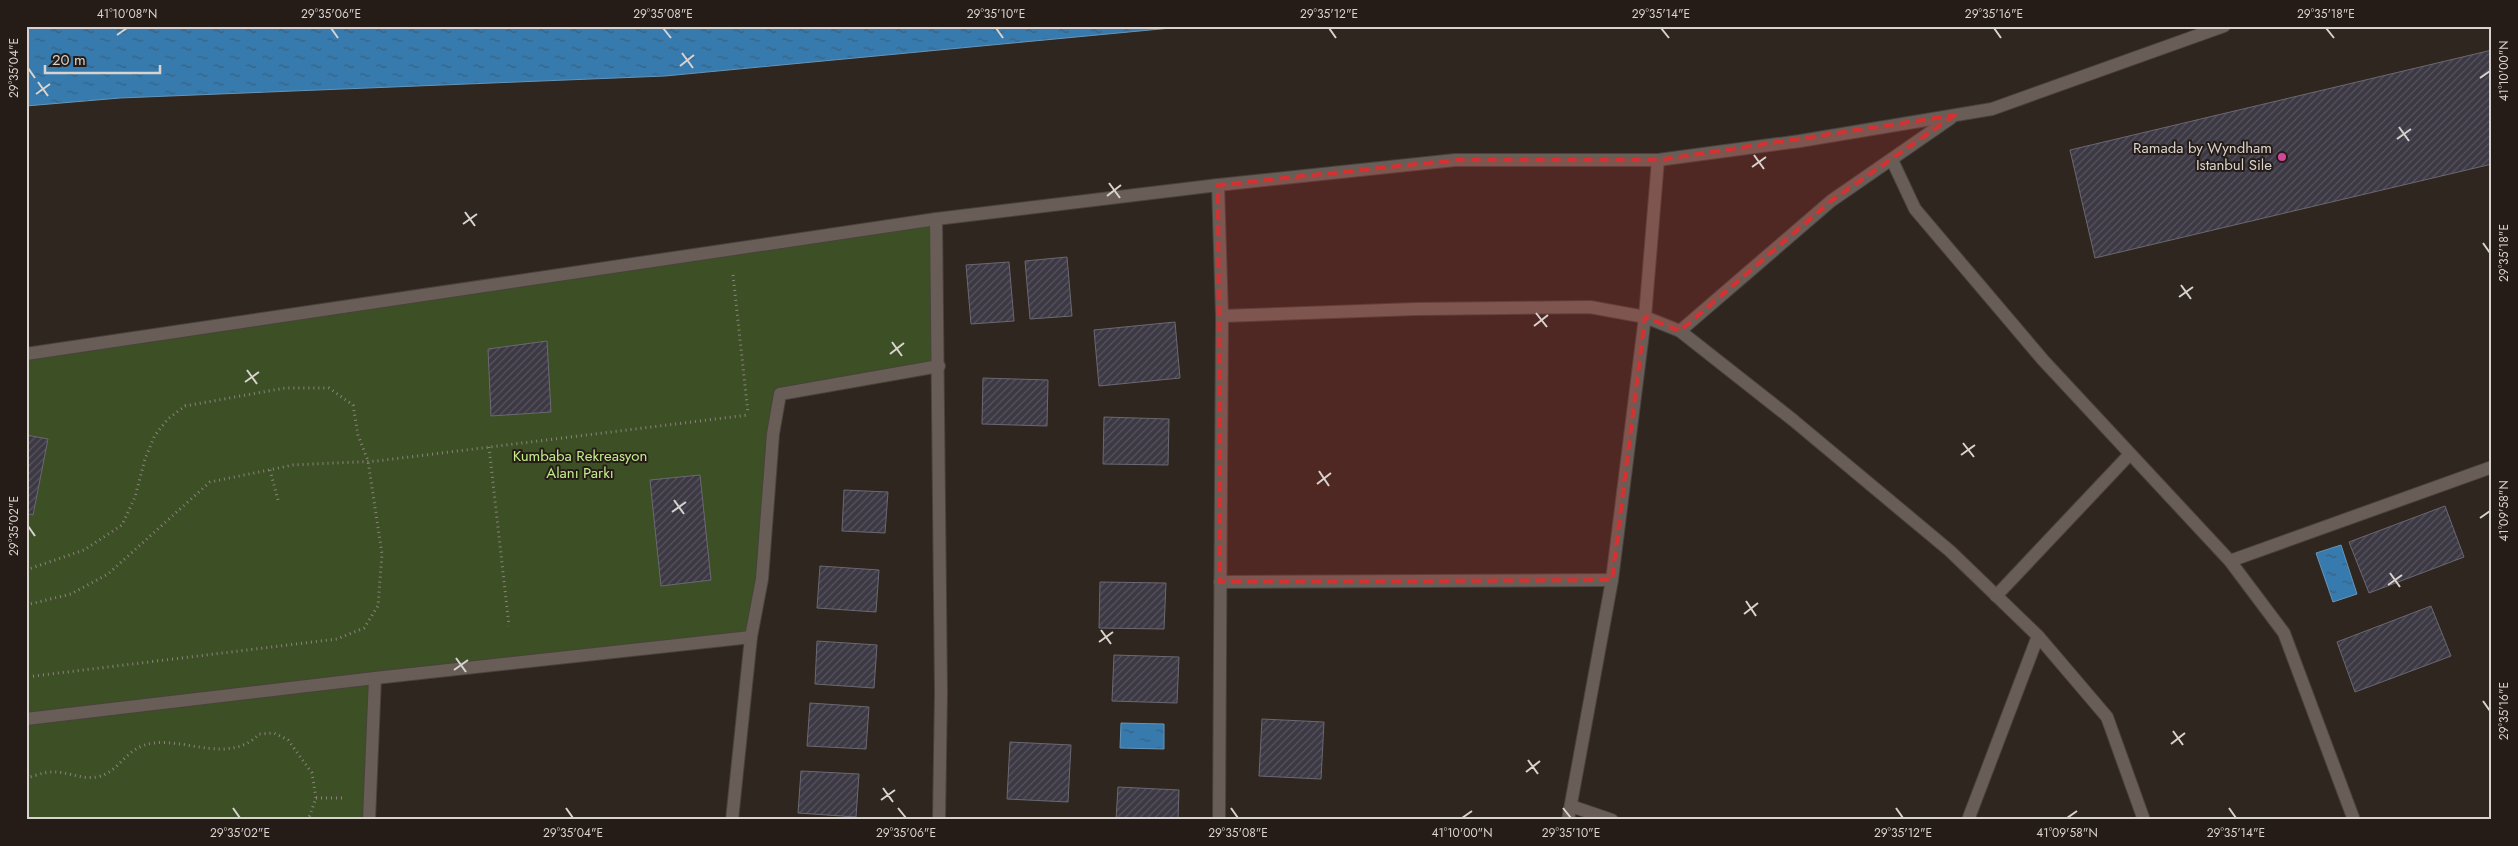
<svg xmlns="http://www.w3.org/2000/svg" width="2518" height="846" font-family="Jost,sans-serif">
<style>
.green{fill:#3d4f24}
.water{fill:url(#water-ripples);stroke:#6795b8}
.building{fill:url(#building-hatch);stroke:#6b6873}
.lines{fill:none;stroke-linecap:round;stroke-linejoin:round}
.street-casing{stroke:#49423c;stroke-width:14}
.path{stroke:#8b837e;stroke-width:3;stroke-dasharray:1 4;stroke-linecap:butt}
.street{stroke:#695e57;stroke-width:12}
.marked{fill:#d63130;fill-opacity:0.2;stroke:#d63130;stroke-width:4;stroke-dasharray:10 6;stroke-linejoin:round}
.ticks{fill:none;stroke:#d9d3cf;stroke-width:2}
.hotel-dot{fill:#d1479c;stroke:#261c17;stroke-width:2}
.labels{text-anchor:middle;stroke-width:4;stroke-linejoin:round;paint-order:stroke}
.poi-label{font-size:15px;fill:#d9d3cf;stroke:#261c17;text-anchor:end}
.park-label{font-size:15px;fill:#c1ed8a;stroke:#261c17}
.neatline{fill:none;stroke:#d9d3cf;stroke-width:2}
.ticks-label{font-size:12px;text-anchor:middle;fill:#d9d3cf}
</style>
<defs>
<pattern id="water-ripples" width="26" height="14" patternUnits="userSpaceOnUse" patternTransform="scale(1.25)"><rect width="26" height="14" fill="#367aae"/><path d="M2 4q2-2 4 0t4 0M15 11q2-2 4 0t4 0" fill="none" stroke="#3a6281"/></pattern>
<pattern id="building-hatch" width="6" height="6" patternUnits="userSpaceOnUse" patternTransform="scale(1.25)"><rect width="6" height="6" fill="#3c3944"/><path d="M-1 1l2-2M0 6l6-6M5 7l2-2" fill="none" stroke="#58555e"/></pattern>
</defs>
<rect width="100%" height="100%" fill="#2f2620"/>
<!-- green -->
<polygon class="green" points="936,219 939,366 780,394 751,637 375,680 368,820 26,820 26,354"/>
<!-- water -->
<g class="water">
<polygon points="26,26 1192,26 665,76 120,98 26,106"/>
<polygon points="2341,545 2357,594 2333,602 2316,553"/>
<polygon points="1121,723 1164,724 1164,749 1120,748"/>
</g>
<!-- building -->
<g class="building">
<polygon points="2492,50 2492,164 2095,258 2070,150"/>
<polygon points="1067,257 1072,316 1030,319 1025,261"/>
<polygon points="1009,262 1014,321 971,324 966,265"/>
<polygon points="1175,322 1180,378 1099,386 1094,330"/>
<polygon points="547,341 551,412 491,416 488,349"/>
<polygon points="983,378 1048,380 1047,426 982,424"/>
<polygon points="1104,417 1169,419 1168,465 1103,464"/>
<polygon points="26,435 48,439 33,515 26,513"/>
<polygon points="700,475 711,580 661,586 650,480"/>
<polygon points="844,490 888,492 885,533 842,531"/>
<polygon points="2445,506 2464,557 2369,593 2349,542"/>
<polygon points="820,566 879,570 876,612 817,608"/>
<polygon points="1100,582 1166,583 1164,629 1099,628"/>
<polygon points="2431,606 2451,656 2355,692 2337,642"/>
<polygon points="817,641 877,645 874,688 815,684"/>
<polygon points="1114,655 1179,657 1177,703 1112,701"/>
<polygon points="810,703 869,707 866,749 807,746"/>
<polygon points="1262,719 1324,722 1321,779 1259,776"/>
<polygon points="1010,742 1071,745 1068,802 1007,799"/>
<polygon points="801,771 859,774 856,817 798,813"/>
<polygon points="1118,787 1179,790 1178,820 1116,820"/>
</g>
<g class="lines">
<defs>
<g id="street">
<polyline points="1892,160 1915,209 2043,360 2230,561 2284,633 2354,820"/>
<polyline points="1218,185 1222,316 1416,309 1590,307 1645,317 1680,331 1793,420 1950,551 2038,636 2107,717 2144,820"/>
<polyline points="936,219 941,692 939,820"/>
<polyline points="1680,331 1831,201 1951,118"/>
<polyline points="26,354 936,219 1218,185 1455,160 1658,160 1800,141 1992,109 2224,26"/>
<polyline points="2230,561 2492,467"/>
<polyline points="1220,582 1612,580"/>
<polyline points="1996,596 2130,454"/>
<polyline points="26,719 375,678 751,637"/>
<polyline points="1571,806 1612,820"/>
<polyline points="369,820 375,678"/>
<polyline points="732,820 751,637 762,579 773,434 780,394 939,366"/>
<polyline points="1219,820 1222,316"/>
<polyline points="1568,820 1612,580 1645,317 1658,160"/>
<polyline points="1968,820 2038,636"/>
</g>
</defs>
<!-- street casing -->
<use href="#street" class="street-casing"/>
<!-- path -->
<g class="path">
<polyline points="733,275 748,413"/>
<polyline points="489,447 509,626"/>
<polyline points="270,470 278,500"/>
<polyline points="26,570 84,550 122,525 135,497 145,459 155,435 168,419 185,406 285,388 329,388 353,405 358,435 368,461 382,554 378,606 364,628 337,639 26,677"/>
<polyline points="26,605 71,594 108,574 210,482 293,465 377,461 748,415"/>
<path d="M 26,778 C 34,776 44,772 52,772 C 67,771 81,780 97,777 C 121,772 125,746 154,743 C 187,739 231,764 259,734 L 274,733 L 288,740 L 312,773 L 316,798 L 308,820"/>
<polyline points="316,798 342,798"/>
</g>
<!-- street -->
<use href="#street" class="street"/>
</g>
<!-- marked area -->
<path class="marked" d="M 1955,115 L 1831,201 L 1680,331 L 1645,317 L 1612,580 L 1220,582 L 1218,185 L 1455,160 L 1658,160 Z"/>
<!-- ticks -->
<path class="ticks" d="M 331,28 L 338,38M 663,28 L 671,38M 996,28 L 1003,38M 1329,28 L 1336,38M 1661,28 L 1669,38M 1994,28 L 2001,38M 2326,28 L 2334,38M 117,35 L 127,28M 682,53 L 693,68M 680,66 L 694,55M 28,68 L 35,78M 2480,78 L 2490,71M 38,82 L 48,96M 36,94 L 50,84M 2399,127 L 2409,141M 2397,139 L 2411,129M 1754,155 L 1764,169M 1752,167 L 1766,157M 1109,183 L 1120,198M 1107,196 L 1121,185M 465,212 L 475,226M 463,224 L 477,214M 2483,243 L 2490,253M 2181,285 L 2191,299M 2179,297 L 2193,287M 1536,313 L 1547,327M 1534,326 L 1548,315M 892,342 L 902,356M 890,354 L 904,343M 247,370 L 257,384M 245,382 L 259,372M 1963,443 L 1974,457M 1961,455 L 1975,445M 1319,471 L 1329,486M 1317,484 L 1331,473M 674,500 L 684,514M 672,512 L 686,502M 2480,518 L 2490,511M 28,526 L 35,536M 2390,573 L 2400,587M 2388,585 L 2402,575M 1746,601 L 1756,616M 1744,614 L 1758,603M 1101,630 L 1111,644M 1099,642 L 1113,632M 456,658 L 466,672M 454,670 L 468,660M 2483,701 L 2490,711M 2173,731 L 2183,745M 2171,744 L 2185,733M 1528,760 L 1538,774M 1526,772 L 1540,761M 883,788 L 893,802M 881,800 L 895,790M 233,808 L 240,818M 566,808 L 573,818M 898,808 L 906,818M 1231,808 L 1238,818M 1563,808 L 1571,818M 1896,808 L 1903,818M 2229,808 L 2236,818M 1462,818 L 1472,811M 2067,818 L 2077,811"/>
<!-- markers -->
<circle class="hotel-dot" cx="2282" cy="157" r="5"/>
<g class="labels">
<!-- poi labels -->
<g class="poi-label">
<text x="2272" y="153">Ramada by Wyndham<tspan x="2272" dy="17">Istanbul Sile</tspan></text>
</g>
<!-- park labels -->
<g class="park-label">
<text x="580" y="461">Kumbaba Rekreasyon<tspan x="580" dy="17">Alanı Parkı</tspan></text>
</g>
</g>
<!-- border -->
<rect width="2518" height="846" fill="none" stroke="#261c17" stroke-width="55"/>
<!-- scale -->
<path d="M45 65v8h115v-8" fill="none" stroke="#d9d3cf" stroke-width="2.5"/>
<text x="52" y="65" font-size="15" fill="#d9d3cf" stroke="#261c17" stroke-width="4" paint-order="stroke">20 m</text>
<rect x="28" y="28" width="2462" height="790" class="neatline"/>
<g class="ticks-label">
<text x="127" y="18">41°10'08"N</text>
<text x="331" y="18">29°35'06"E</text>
<text x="663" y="18">29°35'08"E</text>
<text x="996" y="18">29°35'10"E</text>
<text x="1329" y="18">29°35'12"E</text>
<text x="1661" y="18">29°35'14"E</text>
<text x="1994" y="18">29°35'16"E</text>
<text x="2326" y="18">29°35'18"E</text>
<text transform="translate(14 68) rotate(-90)" y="4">29°35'04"E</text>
<text transform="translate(2504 71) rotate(-90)" y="4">41°10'00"N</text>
<text transform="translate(2504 253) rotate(-90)" y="4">29°35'18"E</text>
<text transform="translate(2504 511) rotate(-90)" y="4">41°09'58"N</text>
<text transform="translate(14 526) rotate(-90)" y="4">29°35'02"E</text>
<text transform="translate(2504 711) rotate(-90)" y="4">29°35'16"E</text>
<text x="240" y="837">29°35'02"E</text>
<text x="573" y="837">29°35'04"E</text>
<text x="906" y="837">29°35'06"E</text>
<text x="1238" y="837">29°35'08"E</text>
<text x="1462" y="837">41°10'00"N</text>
<text x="1571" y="837">29°35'10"E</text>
<text x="1903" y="837">29°35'12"E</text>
<text x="2067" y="837">41°09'58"N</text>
<text x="2236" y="837">29°35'14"E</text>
</g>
</svg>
